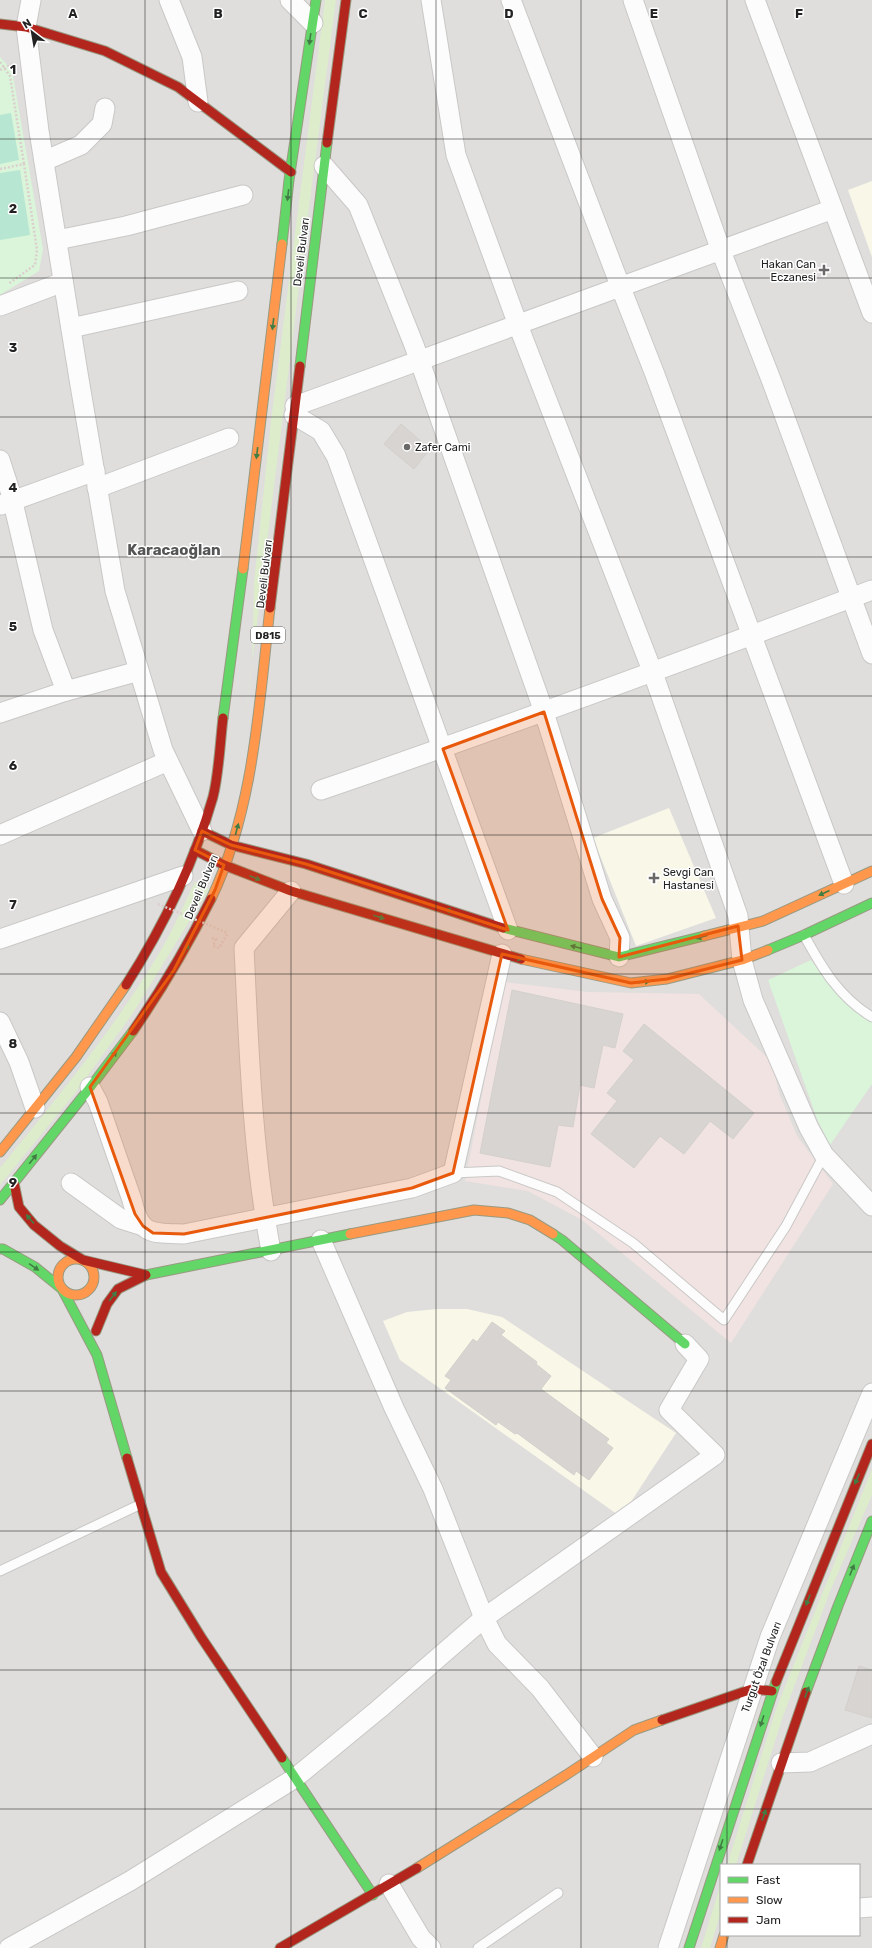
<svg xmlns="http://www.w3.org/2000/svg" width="872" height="1948" font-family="Rubik,sans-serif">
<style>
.residential{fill:#dfdedc;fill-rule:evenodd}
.commercial{fill:#f1e3e1}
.education{fill:#f8f7e8}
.grass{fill:#ddeccb}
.park{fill:#daf5da}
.pitch{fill:#b7e6d2}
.building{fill:#d7d4d2;stroke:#d3d0cc}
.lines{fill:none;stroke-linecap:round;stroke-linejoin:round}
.lane-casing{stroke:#c9c8c7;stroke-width:11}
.street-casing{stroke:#c9c8c7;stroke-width:21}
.fast-casing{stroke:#999a82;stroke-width:11}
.slow-casing{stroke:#999a82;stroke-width:11}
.jam-casing{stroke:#999a82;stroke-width:11}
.path{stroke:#dccecd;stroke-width:2.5;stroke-dasharray:2 2;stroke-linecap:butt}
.lane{stroke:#fdfcfc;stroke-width:9}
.street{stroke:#fdfcfc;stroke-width:19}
.fast{stroke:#63d668;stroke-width:9}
.slow{stroke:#ff974d;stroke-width:9}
.jam{stroke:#b3261e;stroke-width:9}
.path-bridge{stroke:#dccecd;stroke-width:2.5;stroke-dasharray:2 2;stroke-linecap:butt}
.oneway{fill:#427c45}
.marked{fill:#e8590c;fill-opacity:0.2;stroke:#e8590c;stroke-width:3;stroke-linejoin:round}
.grid{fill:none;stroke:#222;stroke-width:1;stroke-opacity:0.55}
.poi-dot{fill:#6a6968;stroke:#fff;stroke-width:1.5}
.labels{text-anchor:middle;stroke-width:3;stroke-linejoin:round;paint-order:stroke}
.shield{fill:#fff;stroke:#646464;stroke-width:1}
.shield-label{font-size:10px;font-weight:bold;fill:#222}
.street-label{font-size:11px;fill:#222;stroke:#fff}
.poi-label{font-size:11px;fill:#222;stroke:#fff;text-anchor:start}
.district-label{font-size:15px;font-weight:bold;fill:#555;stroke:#fff}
.grid-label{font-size:13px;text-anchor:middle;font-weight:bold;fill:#222;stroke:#fff;stroke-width:3;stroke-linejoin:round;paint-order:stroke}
</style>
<rect width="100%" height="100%" fill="#f0eeeb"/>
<!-- residential -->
<path class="residential" d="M 0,0 L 872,0 L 872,1948 L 0,1948 ZM 721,1865 L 859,1865 L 859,1935 L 721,1935 Z"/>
<!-- commercial -->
<polygon class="commercial" points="504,982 588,992 699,994 772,1062 779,1093 797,1136 833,1184 731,1343 582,1220 528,1191 465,1181"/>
<!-- education -->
<g class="education">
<polygon points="872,181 872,257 848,190"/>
<polygon points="669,808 716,918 636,946 593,838"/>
<polygon points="437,1309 467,1309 502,1317 676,1433 621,1517 400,1360 383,1321 407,1312"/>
</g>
<!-- grass -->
<g class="grass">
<polygon points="325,0 336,0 307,223 242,743 252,666 254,583 271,421"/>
<path d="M 195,882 L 209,889 L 133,1013 L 76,1092 L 0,1185 L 0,1168 C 57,1098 115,1028 161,950 C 174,928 184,904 195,882 Z"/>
<polygon points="872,1469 872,1495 831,1589 783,1716 736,1865 727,1865 776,1709"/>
<polygon points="721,1883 721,1912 710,1948 701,1948"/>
</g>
<!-- park -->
<g class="park">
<polygon points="0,57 12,70 43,249 39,271 0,295"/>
<path d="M 811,960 C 828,983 846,1004 872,1019 L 872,1084 L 830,1145 L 817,1119 L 768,980 Z"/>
</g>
<!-- pitch -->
<g class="pitch">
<polygon points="11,113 19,160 0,164 0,115"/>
<polygon points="20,170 30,235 0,240 0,173"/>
</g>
<!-- building -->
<g class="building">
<polygon points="401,424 430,449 414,469 384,444"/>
<polygon points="512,990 623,1014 615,1048 603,1045 594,1088 580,1085 573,1127 558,1125 550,1167 480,1153"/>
<polygon points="644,1024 754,1113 733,1139 710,1121 684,1154 660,1136 634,1168 591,1134 617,1101 607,1093 634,1060 623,1051"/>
<polygon points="492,1322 505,1331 501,1335 537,1362 536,1364 551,1376 541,1389 609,1439 606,1443 613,1448 589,1480 576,1471 574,1475 517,1433 515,1434 498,1422 496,1425 445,1388 451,1380 445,1376 473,1339 477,1342"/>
<polygon points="859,1666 872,1670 872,1718 845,1710"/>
</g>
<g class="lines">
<defs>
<g id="lane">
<path d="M 804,935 C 822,968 839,997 872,1017"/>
<polyline points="453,1173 499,1171 557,1192 633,1243 724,1320 786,1226 824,1155"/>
<polyline points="0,1571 141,1504"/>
<polyline points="478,1948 558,1893"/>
</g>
<g id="street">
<polyline points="31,0 26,27 39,131 79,379 115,591 163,750 202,831"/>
<polyline points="169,0 192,57 198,102"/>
<polyline points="290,0 313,23"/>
<polyline points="431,0 456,155 518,325 653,673 738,916 742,960 753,1000 809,1128 824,1155 872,1206"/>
<polyline points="511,0 621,288 654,372 844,884"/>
<polyline points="633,0 721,251 772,382 872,654"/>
<polyline points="755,0 872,313"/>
<polyline points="44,161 81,145 102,124 105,108"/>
<polyline points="324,166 358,205 414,345 544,712 602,899 620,938 619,957"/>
<polyline points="57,240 126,226 243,195"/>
<polyline points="0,306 63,282"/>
<polyline points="71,328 238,291"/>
<polyline points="295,406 833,209"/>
<polyline points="294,415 321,431 336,456 508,930"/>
<polyline points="0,460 11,494 43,630 66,691"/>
<polyline points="97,488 229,438"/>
<polyline points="1,505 95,471"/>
<polyline points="0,713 66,691 139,671"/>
<path d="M 321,790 C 506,727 689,659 872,590"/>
<polyline points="0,835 168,761"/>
<polyline points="0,939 183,876"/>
<polyline points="0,1022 19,1062 35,1108"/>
<path d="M 90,1087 L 98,1102 L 132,1200 C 140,1236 152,1233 184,1234 L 412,1188 L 453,1173 L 502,954"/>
<polyline points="71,1183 121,1219 143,1226"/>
<polyline points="321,1240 394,1408 433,1489 484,1618 497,1644 540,1688 593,1757"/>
<path d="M 271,1251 C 252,1151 249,1049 244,948 L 291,891"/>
<polyline points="781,1763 810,1762 872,1734"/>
<polyline points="389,1884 421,1938 431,1948"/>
<polyline points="859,1908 872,1907"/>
<polyline points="9,1948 130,1881 295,1778 379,1709 484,1618 715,1455 669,1410 699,1359 685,1344"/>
<polyline points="668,1948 770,1637 872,1393"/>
</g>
<g id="fast">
<polyline points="282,244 289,180 316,0"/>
<polyline points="300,366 327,143"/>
<polyline points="223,718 243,569"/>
<polyline points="503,928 619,957 704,936"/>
<polyline points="768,950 804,935 872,903"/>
<polyline points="0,1200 89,1089 133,1031"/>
<polyline points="553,1234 562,1240 685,1344"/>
<polyline points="0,1249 3,1249 35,1267 62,1289 97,1355 127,1458"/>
<polyline points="146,1275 350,1234"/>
<polyline points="806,1692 838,1606 872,1521"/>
<polyline points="282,1758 373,1895"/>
<polyline points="689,1948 776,1682"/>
</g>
<g id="slow">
<polyline points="243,569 282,244"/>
<path d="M 211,899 C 254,809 259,705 270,608"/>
<polyline points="704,936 763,921 872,871"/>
<polyline points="521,959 631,983 667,979 742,960 768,950"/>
<polyline points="0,1152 76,1057 126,985"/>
<polyline points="350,1234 474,1210 508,1213 530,1220 553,1234"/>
<circle cx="76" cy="1277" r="18"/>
<polyline points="417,1868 566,1775 634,1730 662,1720"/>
<polyline points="720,1948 724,1935"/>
</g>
<g id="jam">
<polyline points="0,24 26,27 105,51 178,87 291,172"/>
<polyline points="327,143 346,0"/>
<polyline points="270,608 300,366"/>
<polyline points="202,831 231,845 306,864 503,928"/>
<polyline points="195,850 224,865 291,891 521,959"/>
<path d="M 126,985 C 163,927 194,863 213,797 C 219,773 220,743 223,718"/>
<path d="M 133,1031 C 162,989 188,945 211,899"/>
<polyline points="14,1183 19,1207 34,1225 60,1246 83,1260 146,1275 118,1289 107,1304 96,1331"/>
<polyline points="127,1458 161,1572 201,1637 282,1758"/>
<polyline points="776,1682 872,1444"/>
<polyline points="662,1720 752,1689 772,1691"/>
<polyline points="747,1865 806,1692"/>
<polyline points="280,1948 417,1868"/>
</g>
</defs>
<!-- lane casing -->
<use href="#lane" class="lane-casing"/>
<!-- street casing -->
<use href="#street" class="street-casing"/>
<!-- fast casing -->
<use href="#fast" class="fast-casing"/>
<!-- slow casing -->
<use href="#slow" class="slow-casing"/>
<!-- jam casing -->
<use href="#jam" class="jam-casing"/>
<!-- path -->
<g class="path">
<polyline points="0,62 10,76 24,164"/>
<polyline points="0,70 14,63"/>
<polyline points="0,169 24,164 37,250 35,265 8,284"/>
<polyline points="212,938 216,939 213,946 219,948 228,933"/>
</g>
<!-- lane -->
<use href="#lane" class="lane"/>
<!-- street -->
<use href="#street" class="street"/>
<!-- fast -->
<use href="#fast" class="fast"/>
<!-- slow -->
<use href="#slow" class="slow"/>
<!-- jam -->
<use href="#jam" class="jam"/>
<!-- path-bridge -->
<polyline class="path-bridge" points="158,904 228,933"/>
</g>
<!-- one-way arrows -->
<defs><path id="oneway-solid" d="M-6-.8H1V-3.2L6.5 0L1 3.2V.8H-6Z"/></defs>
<g class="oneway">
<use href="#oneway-solid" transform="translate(310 39) rotate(98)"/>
<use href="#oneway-solid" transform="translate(288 195) rotate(97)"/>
<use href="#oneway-solid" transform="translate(273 324) rotate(97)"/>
<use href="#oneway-solid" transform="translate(257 453) rotate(97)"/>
<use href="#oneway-solid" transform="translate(237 829) rotate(-75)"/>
<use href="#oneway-solid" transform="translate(255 878) rotate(22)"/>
<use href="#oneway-solid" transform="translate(824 893) rotate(156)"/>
<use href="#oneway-solid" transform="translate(451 911) rotate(-162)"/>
<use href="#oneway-solid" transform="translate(379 917) rotate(17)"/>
<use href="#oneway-solid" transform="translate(702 937) rotate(163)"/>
<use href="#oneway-solid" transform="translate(576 947) rotate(-166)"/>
<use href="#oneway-solid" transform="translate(186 949) rotate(-61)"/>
<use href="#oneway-solid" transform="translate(517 958) rotate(16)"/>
<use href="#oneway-solid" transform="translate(644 982) rotate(-6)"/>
<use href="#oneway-solid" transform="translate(113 1056) rotate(-52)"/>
<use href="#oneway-solid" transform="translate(33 1159) rotate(-51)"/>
<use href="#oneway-solid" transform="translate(30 1219) rotate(-131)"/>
<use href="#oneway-solid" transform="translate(34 1267) rotate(35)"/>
<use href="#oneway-solid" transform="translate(113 1296) rotate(-52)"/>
<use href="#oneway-solid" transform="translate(857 1479) rotate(113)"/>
<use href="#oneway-solid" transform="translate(852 1570) rotate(-68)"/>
<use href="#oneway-solid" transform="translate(808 1600) rotate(112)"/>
<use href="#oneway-solid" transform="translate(807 1692) rotate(-70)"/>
<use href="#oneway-solid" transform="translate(762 1721) rotate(108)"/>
<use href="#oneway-solid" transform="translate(764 1815) rotate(-71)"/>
<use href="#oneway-solid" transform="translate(721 1845) rotate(108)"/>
</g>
<!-- marked area -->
<path class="marked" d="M 544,712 L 602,899 L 620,938 L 619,957 L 738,926 L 742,960 L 667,979 L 631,983 L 502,954 L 453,1173 L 412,1188 L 184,1234 L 153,1233 L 143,1226 L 135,1214 L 90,1087 L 174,970 L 215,890 L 224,865 L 195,850 L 202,831 L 231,845 L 306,864 L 508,930 L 443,749 Z"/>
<!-- grid -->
<path class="grid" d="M 145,0 L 145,1948M 291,0 L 291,1948M 436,0 L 436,1948M 581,0 L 581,1948M 727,0 L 727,1865M 0,139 L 872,139M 0,278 L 872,278M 0,417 L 872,417M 0,557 L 872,557M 0,696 L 872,696M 0,835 L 872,835M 0,974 L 872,974M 0,1113 L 872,1113M 0,1252 L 872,1252M 0,1391 L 872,1391M 0,1531 L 872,1531M 0,1670 L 872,1670M 0,1809 L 872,1809M 727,1935 L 727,1948"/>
<!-- markers -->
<g class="poi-dot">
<path d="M822 264h4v4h4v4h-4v4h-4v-4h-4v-4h4z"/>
<circle cx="407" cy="447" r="4"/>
<path d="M652 872h4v4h4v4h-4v4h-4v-4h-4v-4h4z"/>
</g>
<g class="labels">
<!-- shield labels -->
<rect class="shield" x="251" y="627" width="34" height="16" rx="3"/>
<g class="shield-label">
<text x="268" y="639">D815</text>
</g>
<!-- street labels -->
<g class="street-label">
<text transform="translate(301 252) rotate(-83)" y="4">Develi Bulvarı</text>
<text transform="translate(264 574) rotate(-83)" y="4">Develi Bulvarı</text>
<text transform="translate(201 887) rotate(-67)" y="4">Develi Bulvarı</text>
<text transform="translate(761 1667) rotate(-70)" y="4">Turgut Özal Bulvarı</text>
</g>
<!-- poi labels -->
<g class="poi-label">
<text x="816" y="268" text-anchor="end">Hakan Can<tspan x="816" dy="13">Eczanesi</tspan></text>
<text x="415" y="451">Zafer Cami</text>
<text x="663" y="876">Sevgi Can<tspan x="663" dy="13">Hastanesi</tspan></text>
</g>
<!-- district labels -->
<g class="district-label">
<text x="174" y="555">Karacaoğlan</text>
</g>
</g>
<g class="grid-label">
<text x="73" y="18">A</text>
<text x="218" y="18">B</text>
<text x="363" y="18">C</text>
<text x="509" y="18">D</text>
<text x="654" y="18">E</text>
<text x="799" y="18">F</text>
<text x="13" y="74">1</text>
<text x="13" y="213">2</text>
<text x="13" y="352">3</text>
<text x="13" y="492">4</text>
<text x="13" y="631">5</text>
<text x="13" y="770">6</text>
<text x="13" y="909">7</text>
<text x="13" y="1048">8</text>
<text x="13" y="1187">9</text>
</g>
<!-- legend -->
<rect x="720" y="1864" width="140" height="72" fill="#ffffff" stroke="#a7a7a7"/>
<rect x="728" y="1877" width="20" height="6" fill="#63d668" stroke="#a7a7a7"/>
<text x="756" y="1884" font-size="12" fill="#222222">Fast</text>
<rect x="728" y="1897" width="20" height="6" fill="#ff974d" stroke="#a7a7a7"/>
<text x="756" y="1904" font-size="12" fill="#222222">Slow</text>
<rect x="728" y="1917" width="20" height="6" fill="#b3261e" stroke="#a7a7a7"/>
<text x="756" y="1924" font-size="12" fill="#222222">Jam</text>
<!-- north arrow -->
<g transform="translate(32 32) rotate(329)" stroke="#ffffff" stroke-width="3" paint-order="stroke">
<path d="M0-3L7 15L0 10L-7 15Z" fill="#222222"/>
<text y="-6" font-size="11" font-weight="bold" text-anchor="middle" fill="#222222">N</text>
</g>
</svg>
